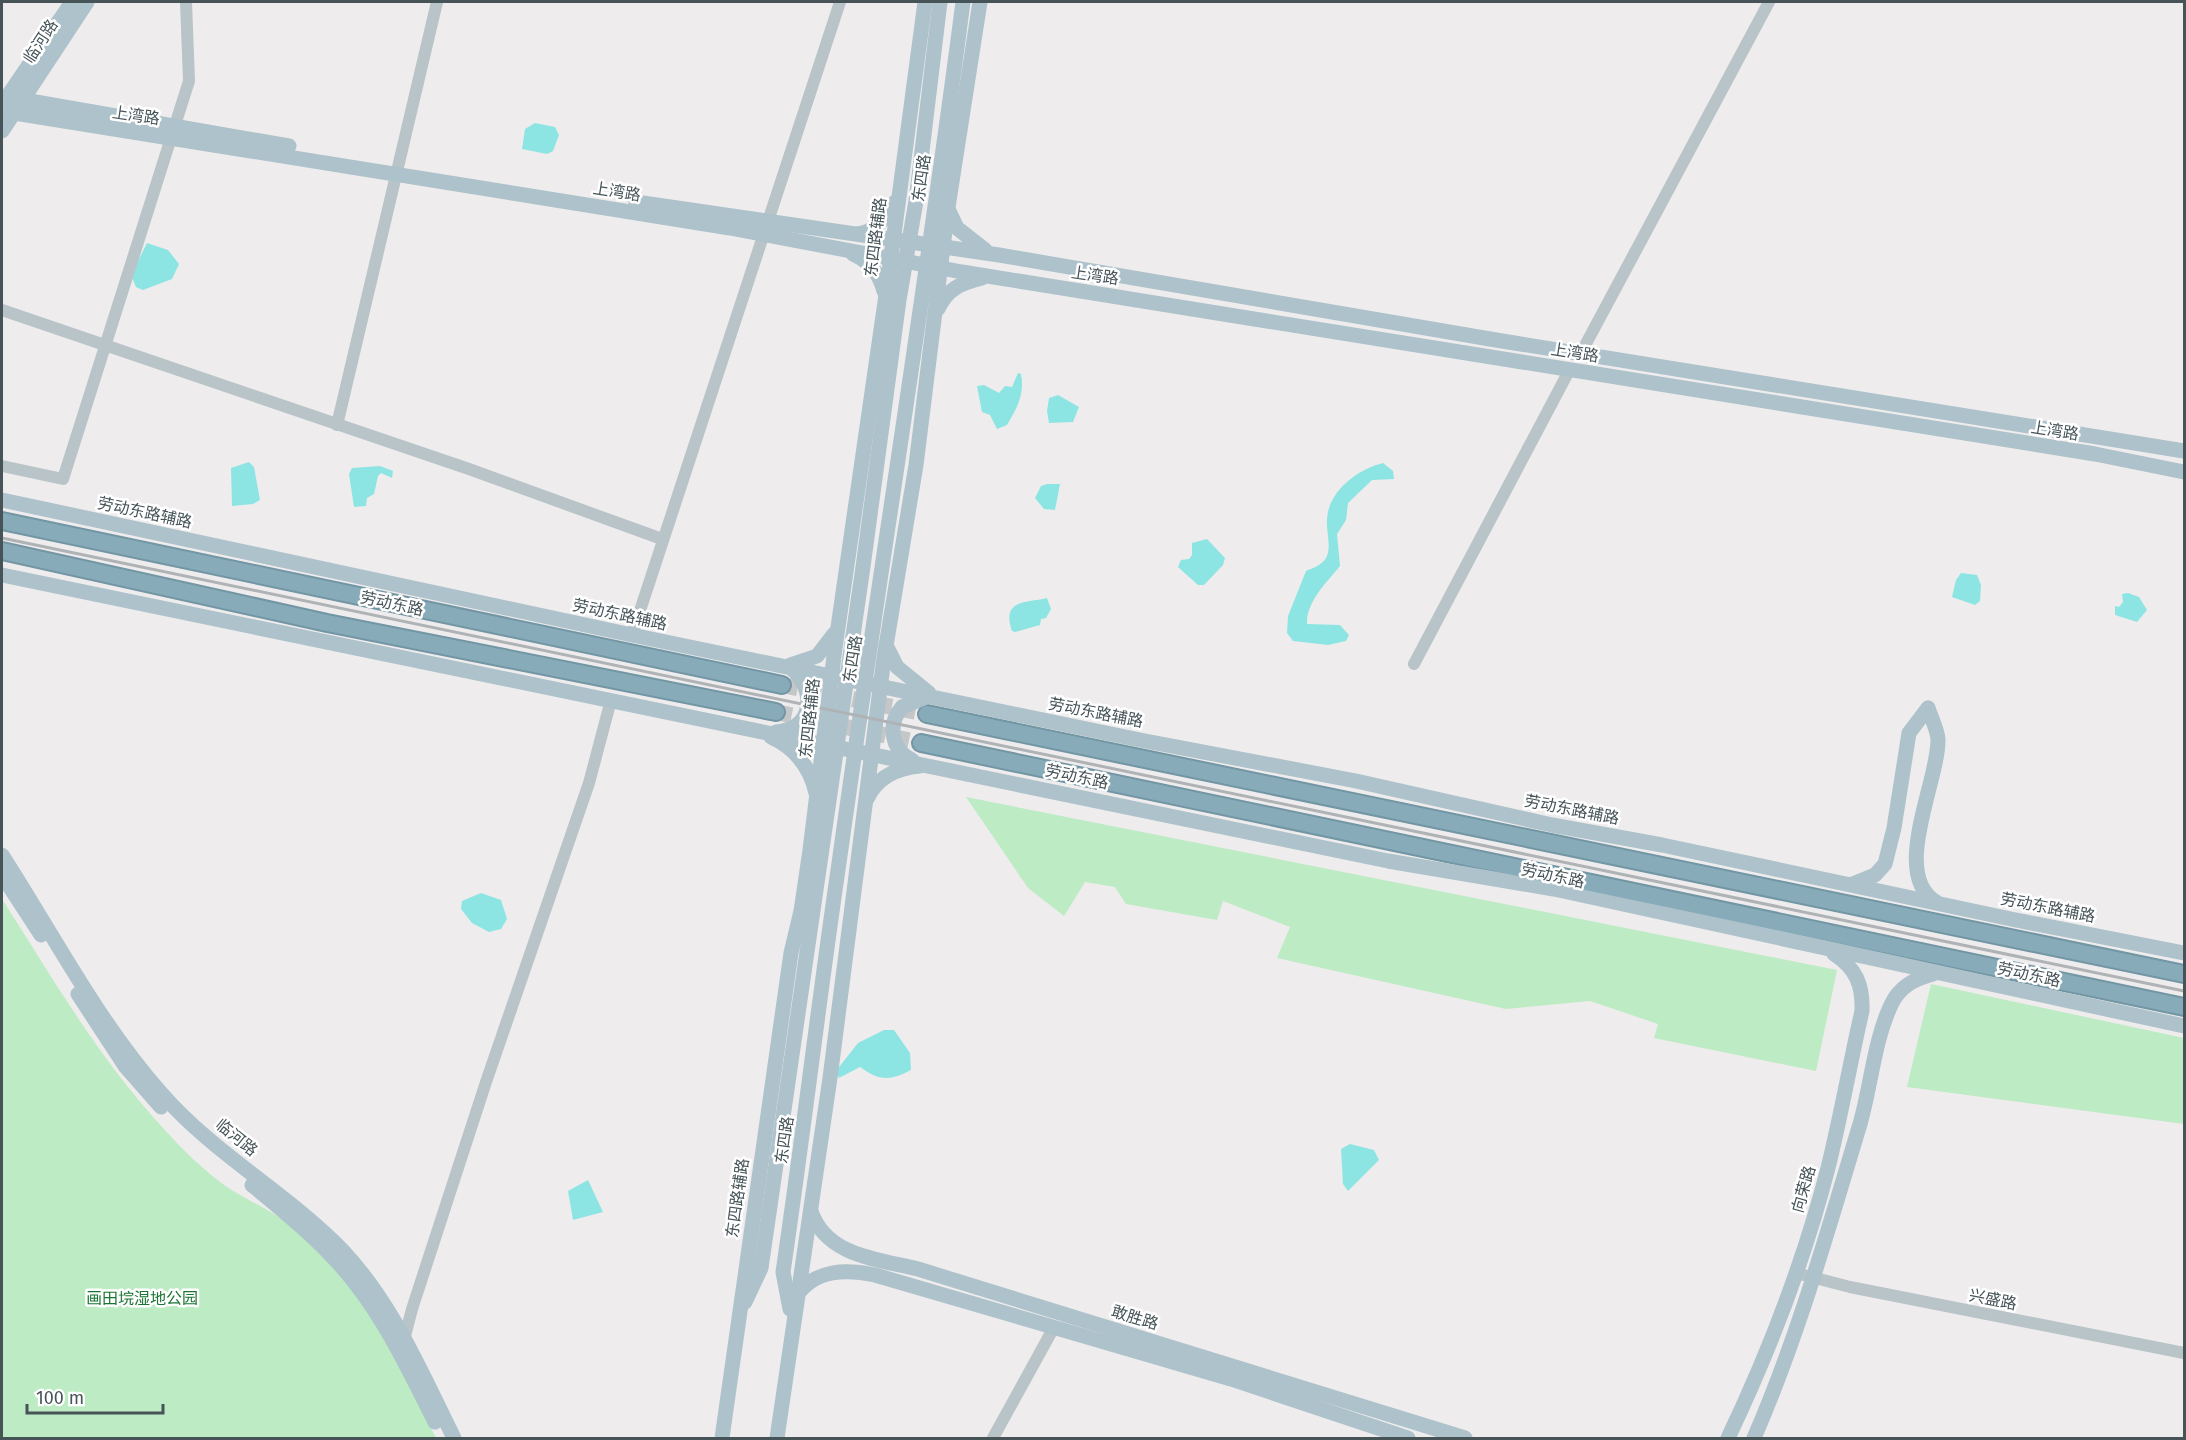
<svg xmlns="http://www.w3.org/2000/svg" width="2186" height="1440" font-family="'Fira Sans','Noto Sans SC',sans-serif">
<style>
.green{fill:#bcebc4}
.water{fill:#8ce5e3}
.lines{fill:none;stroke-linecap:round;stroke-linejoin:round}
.highway-tunnel{stroke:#c5c6c8;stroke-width:16;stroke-dasharray:16 8;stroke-linecap:butt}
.highway-casing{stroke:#7296a4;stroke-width:20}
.minor{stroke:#b8c4c8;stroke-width:12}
.major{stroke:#adc2ca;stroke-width:15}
.highway{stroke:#87abb9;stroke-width:16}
.rail{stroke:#afb3b6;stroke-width:3}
.labels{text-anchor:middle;stroke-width:5;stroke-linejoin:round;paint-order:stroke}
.street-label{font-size:16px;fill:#465458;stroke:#fff}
.park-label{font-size:16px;fill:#1c7434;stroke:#fff}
</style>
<rect width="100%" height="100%" fill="#efeced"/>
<!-- green -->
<g class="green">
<polygon points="966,797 1837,970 1816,1071 1654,1038 1658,1024 1590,1001 1506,1009 1277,958 1290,927 1223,901 1217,920 1126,904 1115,887 1085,882 1064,916 1028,888"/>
<path d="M 2,899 C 52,977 99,1059 163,1128 C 183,1150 205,1172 230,1189 C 249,1201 271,1210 288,1224 C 358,1278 398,1361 436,1438 L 2,1438 Z"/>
<polygon points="1931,984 2184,1038 2184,1124 1907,1087"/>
</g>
<!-- water -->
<g class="water">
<polygon points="535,123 555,127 559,135 553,151 547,154 522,149 525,129"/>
<polygon points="147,243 168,250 179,264 172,279 143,290 136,287 131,275"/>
<path d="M 1018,373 L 1021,374 C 1025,394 1017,408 1007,425 L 997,429 L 990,415 L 982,412 L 977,386 L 984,385 L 999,393 L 1005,386 L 1012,387 Z"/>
<polygon points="1058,395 1079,407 1073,422 1049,423 1047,411 1049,398"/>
<polygon points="249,462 254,467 260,500 253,504 232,506 231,468"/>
<path d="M 1383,463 L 1393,471 L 1394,479 L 1372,480 L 1348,503 L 1346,520 L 1337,534 L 1340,566 C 1327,582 1306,602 1307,624 L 1340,625 L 1349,635 L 1346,641 L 1328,645 L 1293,641 L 1287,633 L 1288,616 L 1306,571 C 1313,568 1322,565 1326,558 C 1332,547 1326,532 1327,520 C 1328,491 1358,469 1383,463 Z"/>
<polygon points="380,466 393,471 392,478 381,473 378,476 374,494 367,498 366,506 354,507 349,474 352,468"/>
<polygon points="1047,484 1060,484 1055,510 1044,509 1035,498 1041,486"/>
<polygon points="1207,539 1225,558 1223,565 1204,585 1198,585 1178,567 1181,560 1189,559 1192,555 1192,543"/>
<polygon points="1961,573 1977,575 1981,585 1980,601 1975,605 1952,597 1956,580"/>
<polygon points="2128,593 2139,597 2147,610 2137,622 2115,615 2115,606 2119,607 2123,602 2122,594"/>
<path d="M 1047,598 L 1051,609 L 1046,618 L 1041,619 L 1040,625 L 1015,632 L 1012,631 C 1001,599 1026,603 1047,598 Z"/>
<polygon points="481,893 501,900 507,919 501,929 489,932 472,923 461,909 462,901"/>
<path d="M 884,1030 L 894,1030 L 910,1053 L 911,1070 C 890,1081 879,1081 860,1067 L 839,1078 L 836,1071 L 858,1043 Z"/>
<polygon points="1350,1144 1374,1150 1379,1160 1348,1191 1343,1184 1341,1149"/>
<polygon points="588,1180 603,1212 573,1220 568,1191"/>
</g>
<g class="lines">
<!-- highway-tunnel -->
<g class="highway-tunnel">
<polyline points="782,685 927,714"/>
<polyline points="776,712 921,743"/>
</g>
<defs>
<g id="highway">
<polyline points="2,521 782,685"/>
<polyline points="2,551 327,623 776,712"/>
<polyline points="927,714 2184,974"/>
<polyline points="921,743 2184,1007"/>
</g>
</defs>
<!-- highway casing -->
<use href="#highway" class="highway-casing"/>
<!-- minor -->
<g class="minor">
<polyline points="2,310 469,469 662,539"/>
<polyline points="1581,353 1769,2"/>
<polyline points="337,425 437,2"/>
<polyline points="2,466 63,479 189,81 186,2"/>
<polyline points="632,635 840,2"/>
<polyline points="1414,664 1570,369"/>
<polyline points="1796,1273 1850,1287 2184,1353"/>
<polyline points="404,1340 412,1309 486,1082 589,783 611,700"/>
<polyline points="993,1438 1053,1329"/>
</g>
<!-- major -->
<g class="major">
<polyline points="7,97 289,146"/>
<polyline points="3,103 72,2"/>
<polyline points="2,111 730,228 962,272 2095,454 2184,472"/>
<polyline points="2,131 87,2"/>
<polyline points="636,202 999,255 1490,339 2184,451"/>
<polyline points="948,209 957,228 985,250"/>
<path d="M 858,234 C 876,231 887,218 895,202"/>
<path d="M 853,254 C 870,262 879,273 884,291"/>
<path d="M 938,309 C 947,289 961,283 982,278"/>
<polyline points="2,500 632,635 1140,740 1356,781 1552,825 1662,845 2011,919 2184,953"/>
<polyline points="2,575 1388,861 1554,889 2184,1026"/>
<polyline points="886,645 897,667 929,693"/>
<polyline points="790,665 817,656 834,634"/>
<path d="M 1928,708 C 1931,717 1937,729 1938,739 C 1939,781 1890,874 1936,902"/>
<path d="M 776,732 C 815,729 816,689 791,668"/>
<path d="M 771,737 C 795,748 810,767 816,793"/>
<path d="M 912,760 C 891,750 887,725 902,707 L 926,697"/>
<path d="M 867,799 C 877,777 896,768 920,766"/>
<path d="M 2,855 C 53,934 98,1022 161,1093 C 214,1154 287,1193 343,1251 C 393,1304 422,1374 454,1438"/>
<polyline points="2,875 41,935"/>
<polyline points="1853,884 1875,875 1885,864 1894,828 1909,733 1928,708"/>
<polyline points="78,994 125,1066 161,1107"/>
<path d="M 252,1185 C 288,1215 326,1245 355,1283 C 388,1325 411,1375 435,1422"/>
<path d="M 811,1211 C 826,1256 877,1259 918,1269 L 1465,1438"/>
<path d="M 797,1295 C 816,1269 846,1269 875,1275 L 1231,1379 L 1408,1438"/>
<polyline points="745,1302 761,1268 863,567 899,300 916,201 940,2"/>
<path d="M 790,1309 L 783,1272 C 803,1136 819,999 839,863 C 879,576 926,289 963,2"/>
<polyline points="722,1438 791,953 801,911 810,850 835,648 885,302 925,2"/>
<polyline points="777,1438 830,1078 884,658 916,465 948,207 980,2"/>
<path d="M 1728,1438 C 1769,1352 1804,1261 1828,1168 C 1841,1116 1850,1063 1862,1011 C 1863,985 1856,968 1834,954"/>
<path d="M 1754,1438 C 1798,1337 1828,1230 1860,1124 C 1871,1086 1874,1041 1891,1005 C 1899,987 1914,979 1933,974"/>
</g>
<!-- highway -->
<use href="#highway" class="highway"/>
<!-- rail -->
<polyline class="rail" points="2,538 2184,991"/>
</g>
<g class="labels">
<!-- street labels -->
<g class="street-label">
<text transform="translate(40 41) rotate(-57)" y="6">临河路</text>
<text transform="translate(136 115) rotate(8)" y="6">上湾路</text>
<text transform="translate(921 178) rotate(-82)" y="6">东四路</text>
<text transform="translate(617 191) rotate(9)" y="6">上湾路</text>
<text transform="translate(875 237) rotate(-83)" y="6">东四路辅路</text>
<text transform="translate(1095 275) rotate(8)" y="6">上湾路</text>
<text transform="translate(1575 352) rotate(9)" y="6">上湾路</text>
<text transform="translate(2055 430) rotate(9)" y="6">上湾路</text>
<text transform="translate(145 512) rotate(12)" y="6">劳动东路辅路</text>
<text transform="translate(392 603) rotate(12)" y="6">劳动东路</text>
<text transform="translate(620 614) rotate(12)" y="6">劳动东路辅路</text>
<text transform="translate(852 659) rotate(-81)" y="6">东四路</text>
<text transform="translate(1096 712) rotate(11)" y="6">劳动东路辅路</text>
<text transform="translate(809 718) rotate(-84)" y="6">东四路辅路</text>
<text transform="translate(1077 776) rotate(12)" y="6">劳动东路</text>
<text transform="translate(1572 809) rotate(11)" y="6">劳动东路辅路</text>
<text transform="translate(1553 875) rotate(12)" y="6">劳动东路</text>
<text transform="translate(2048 907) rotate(11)" y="6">劳动东路辅路</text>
<text transform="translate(2029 974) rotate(12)" y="6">劳动东路</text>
<text transform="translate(237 1137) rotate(39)" y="6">临河路</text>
<text transform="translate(784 1140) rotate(-82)" y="6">东四路</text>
<text transform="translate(1803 1189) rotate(-74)" y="6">向荣路</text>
<text transform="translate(737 1198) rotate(-82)" y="6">东四路辅路</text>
<text transform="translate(1993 1299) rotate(11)" y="6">兴盛路</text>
<text transform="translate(1135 1317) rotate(17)" y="6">敢胜路</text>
</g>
<!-- park labels -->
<g class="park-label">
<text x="142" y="1304">画田垸湿地公园</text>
</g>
</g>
<!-- border -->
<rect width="2186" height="1440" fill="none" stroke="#465458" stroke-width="6"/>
<!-- scale -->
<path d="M27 1404v9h136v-9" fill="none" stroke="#465458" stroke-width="3"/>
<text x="36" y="1404" font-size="18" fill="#465458" stroke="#ffffff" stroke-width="4.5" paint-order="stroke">100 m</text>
</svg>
